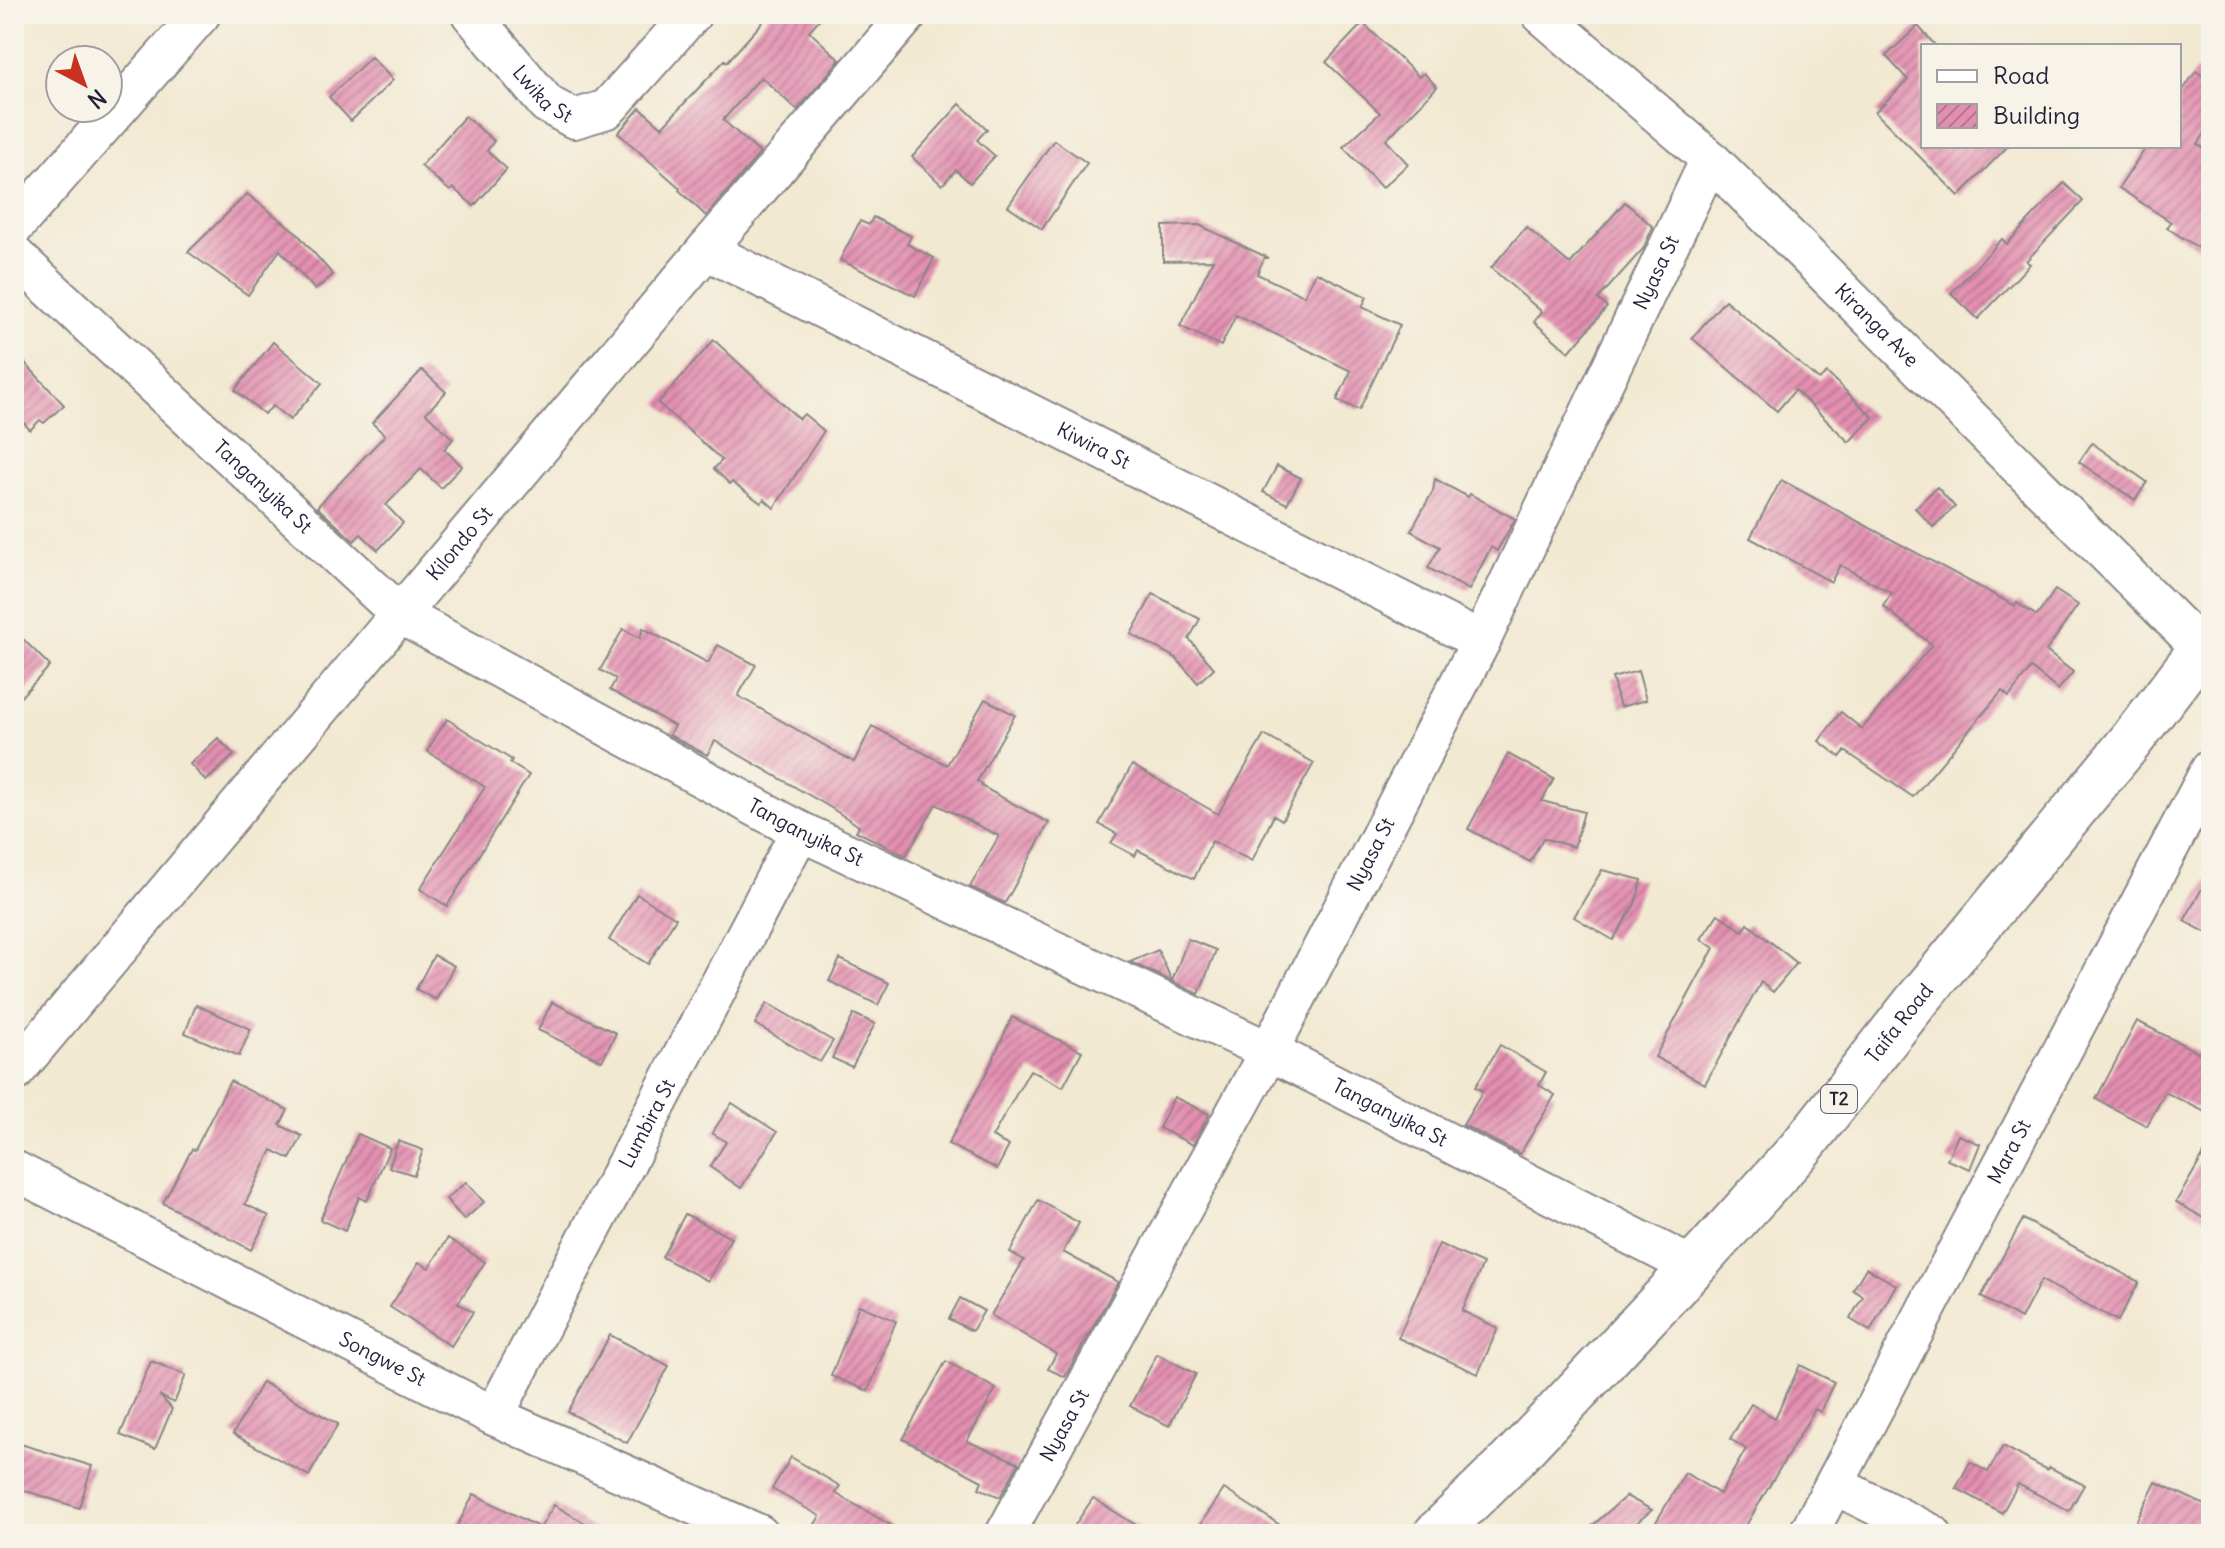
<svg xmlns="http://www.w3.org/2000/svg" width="2225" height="1548" font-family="Delius,sans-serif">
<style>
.building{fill:url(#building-hatch)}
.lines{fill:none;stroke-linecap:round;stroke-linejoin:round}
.minor-casing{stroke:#8a8686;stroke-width:42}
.highway-casing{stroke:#8a8686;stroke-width:48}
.minor{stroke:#fff;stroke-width:38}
.highway{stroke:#fff;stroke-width:44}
.labels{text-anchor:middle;stroke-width:6;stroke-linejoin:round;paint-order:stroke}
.shield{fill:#f7f3e8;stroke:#62616f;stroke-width:2}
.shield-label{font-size:18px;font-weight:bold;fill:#22223b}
.street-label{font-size:20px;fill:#22223b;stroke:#f7f3e8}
</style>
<defs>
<pattern id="building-hatch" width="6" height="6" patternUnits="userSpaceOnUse" patternTransform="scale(2)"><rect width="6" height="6" fill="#e38fb0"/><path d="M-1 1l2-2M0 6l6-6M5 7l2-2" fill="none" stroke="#b87490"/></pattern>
</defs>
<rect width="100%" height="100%" fill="#f7f3e8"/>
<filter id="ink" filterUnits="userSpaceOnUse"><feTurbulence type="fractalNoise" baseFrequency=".0125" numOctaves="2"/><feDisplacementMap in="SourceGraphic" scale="16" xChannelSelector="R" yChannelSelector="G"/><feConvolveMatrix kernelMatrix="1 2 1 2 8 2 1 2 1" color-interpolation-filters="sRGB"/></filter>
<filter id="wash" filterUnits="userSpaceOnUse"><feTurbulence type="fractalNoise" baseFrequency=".006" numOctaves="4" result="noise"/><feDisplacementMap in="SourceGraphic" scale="32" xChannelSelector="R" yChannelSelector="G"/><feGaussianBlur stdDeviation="1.8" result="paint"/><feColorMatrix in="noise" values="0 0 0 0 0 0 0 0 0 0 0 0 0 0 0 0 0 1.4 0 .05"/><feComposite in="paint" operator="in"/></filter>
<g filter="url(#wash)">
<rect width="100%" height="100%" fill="#f2e9d2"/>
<g id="blocks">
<!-- building -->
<g class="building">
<polygon points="770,14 824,14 809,31 840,60 797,110 761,77 723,120 760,153 706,216 679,190 680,188 618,133 640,108 662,127 725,60 727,62"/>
<polygon points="1363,23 1419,77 1424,73 1437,87 1386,140 1408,164 1382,188 1343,147 1380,113 1326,62"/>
<polygon points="1918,26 1934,44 1932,46 1923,46 1923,146 2008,146 1959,196 1875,112 1908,80 1886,56"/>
<polygon points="371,57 393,80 351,121 329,97"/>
<polygon points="2196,71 2211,81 2211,124 2198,144 2211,153 2211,236 2202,250 2167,228 2171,222 2119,188 2147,146 2179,146 2179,96"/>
<polygon points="960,104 987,129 977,140 995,156 970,183 956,170 942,185 912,157"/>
<polygon points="465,116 494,141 487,151 507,169 474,206 453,188 450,191 421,166"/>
<polygon points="1054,140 1087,163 1042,229 1008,206"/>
<polygon points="2064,183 2083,201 2026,261 2030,264 1978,319 1951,293 2002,239 2007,244"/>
<polygon points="247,194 296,232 333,275 315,290 280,250 248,295 188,252"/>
<polygon points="1625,202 1653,227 1643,249 1598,299 1607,307 1569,352 1534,322 1542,312 1491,268 1526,227 1570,264"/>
<polygon points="873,217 911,236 907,244 934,258 915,296 840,260 860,221 869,225"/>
<polygon points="1199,225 1268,258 1264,258 1257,274 1304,296 1316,272 1367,297 1362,307 1400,325 1359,410 1337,400 1351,371 1236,315 1221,346 1180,326 1213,260 1163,261 1163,226"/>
<polygon points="1725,300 1819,380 1827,373 1873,417 1849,442 1795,390 1777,411 1692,338"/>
<polygon points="714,340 799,419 804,414 824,431 774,508 764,499 761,503 732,482 730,484 714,469 722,460 658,403"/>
<polygon points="273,342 322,383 290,420 273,406 264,414 235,390"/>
<polygon points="14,351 64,405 44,423 40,420 30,430 14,412"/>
<polygon points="422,370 446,392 426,413 453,439 444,449 462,466 441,488 421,469 386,505 403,523 378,550 361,534 354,541 317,507 385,435 372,423"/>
<polygon points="2092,443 2147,482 2135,500 2079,462"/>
<polygon points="1277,466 1301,478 1287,504 1263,492"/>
<polygon points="1435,479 1468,497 1470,494 1515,519 1497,551 1491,547 1469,590 1428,568 1440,547 1411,531 1433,491"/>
<polygon points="1781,480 2015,606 2017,603 2037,616 2055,590 2078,605 2046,651 2073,672 2058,690 2031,668 2009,697 2002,691 1913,797 1845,751 1840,757 1819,741 1841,712 1862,729 1932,645 1883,606 1892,593 1840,565 1831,582 1750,538"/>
<polygon points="1937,487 1955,507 1933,527 1915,508"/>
<polygon points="1153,594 1200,619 1189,639 1214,668 1198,683 1176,658 1131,634"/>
<polygon points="643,628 708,663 718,645 756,665 738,696 854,762 872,726 947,765 985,699 1015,715 977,781 982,784 981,786 1049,823 1005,903 970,887 999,836 936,804 906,856 856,831 859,826 828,806 715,741 707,755 669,735 674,726 610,690 616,679 600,670 623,629 640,638"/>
<polygon points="14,630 50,666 14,704"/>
<polygon points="1638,671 1646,700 1620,707 1612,678"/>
<polygon points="447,719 512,760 510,763 529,775 447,906 420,889 485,787 427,751"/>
<polygon points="1264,735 1314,763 1282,820 1274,815 1252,861 1212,841 1194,879 1138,850 1135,856 1111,843 1117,834 1099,824 1132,765 1218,814"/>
<polygon points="218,738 234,755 206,781 190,764"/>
<polygon points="1508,754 1554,779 1542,801 1584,812 1574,847 1543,838 1530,862 1468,829"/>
<polygon points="1602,870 1642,880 1635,904 1613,940 1574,917"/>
<polygon points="2211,872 2211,935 2184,921"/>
<polygon points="637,894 676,918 648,964 609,940"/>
<polygon points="1718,914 1743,931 1748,924 1797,963 1773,992 1761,982 1705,1084 1655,1057 1714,948 1701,939"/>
<polygon points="1188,939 1216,950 1199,994 1130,962 1158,950 1172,981"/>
<polygon points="434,955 454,966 436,1000 416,989"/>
<polygon points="840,959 889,983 878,1005 829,981"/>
<polygon points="552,1002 616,1033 602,1061 538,1030"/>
<polygon points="767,1003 833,1041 820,1062 755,1024"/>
<polygon points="196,1005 251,1029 239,1056 185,1033"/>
<polygon points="854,1014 875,1024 852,1067 832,1058"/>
<polygon points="1012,1017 1082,1051 1063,1087 1030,1070 992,1137 1009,1146 997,1169 948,1144 987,1072"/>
<polygon points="2137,1021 2211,1059 2211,1115 2165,1092 2147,1126 2096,1099"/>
<polygon points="1500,1045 1546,1072 1539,1085 1555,1095 1520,1154 1463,1125 1483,1091 1475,1087"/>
<polygon points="230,1081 288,1110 280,1125 302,1136 290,1159 272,1150 245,1204 269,1216 251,1250 163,1203 192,1149 195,1150"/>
<polygon points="1174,1097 1209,1114 1193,1145 1159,1128"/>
<polygon points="732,1103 777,1132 741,1188 710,1167 726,1142 712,1133"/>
<polygon points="358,1134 390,1148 367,1201 359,1197 345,1231 320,1220"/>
<polygon points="1958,1135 1980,1144 1970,1169 1947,1160"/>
<polygon points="398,1141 423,1150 414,1175 389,1167"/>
<polygon points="2211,1142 2211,1222 2176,1202"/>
<polygon points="466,1182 484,1202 464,1220 446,1199"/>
<polygon points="1038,1200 1079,1223 1063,1252 1118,1282 1065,1377 1048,1369 1056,1354 991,1315 1024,1260 1010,1252"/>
<polygon points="685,1214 731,1238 708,1281 662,1257"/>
<polygon points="2023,1219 2139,1282 2118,1321 2041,1280 2021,1319 1981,1297"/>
<polygon points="448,1238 485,1262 458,1303 473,1312 451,1346 390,1307 419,1262 429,1268"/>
<polygon points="1439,1244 1483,1264 1462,1311 1498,1328 1478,1374 1398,1338"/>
<polygon points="1866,1268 1896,1285 1870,1331 1850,1319 1863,1296 1853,1290"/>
<polygon points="960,1298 984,1311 972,1331 949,1319"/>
<polygon points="859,1305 896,1321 868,1391 831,1376"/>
<polygon points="610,1335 669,1366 627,1443 568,1412"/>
<polygon points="1157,1354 1196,1374 1169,1426 1130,1406"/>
<polygon points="151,1361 186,1375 174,1403 159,1395 172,1409 155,1449 120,1435"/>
<polygon points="946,1361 996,1389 967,1441 1019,1463 1000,1497 979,1488 982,1481 903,1439"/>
<polygon points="1800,1365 1834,1382 1820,1412 1815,1409 1741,1534 1649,1534 1685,1473 1720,1494 1746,1449 1730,1439 1751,1404 1775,1418"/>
<polygon points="262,1382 338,1424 309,1476 233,1434"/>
<polygon points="14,1442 92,1466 79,1508 14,1487"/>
<polygon points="2003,1446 2047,1470 2049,1467 2084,1485 2069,1511 2018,1484 2002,1513 1956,1488 1970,1462 1988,1472"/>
<polygon points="791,1457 840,1486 835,1493 906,1534 809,1534 820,1516 772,1489"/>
<polygon points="2156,1482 2211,1508 2211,1534 2130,1534"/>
<polygon points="1224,1489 1294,1534 1194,1534"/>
<polygon points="474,1494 540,1528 554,1505 604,1534 453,1534"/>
<polygon points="1626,1496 1652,1510 1623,1534 1583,1534"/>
<polygon points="1093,1498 1150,1534 1069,1534"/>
</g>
</g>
</g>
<g filter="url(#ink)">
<use href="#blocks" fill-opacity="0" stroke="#8a8686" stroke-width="2"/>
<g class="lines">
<defs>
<g id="minor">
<path id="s1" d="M 471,14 L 547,104 L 574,119 L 607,109 L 692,14"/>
<path id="s2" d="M 1541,14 L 1710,159 L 2201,648"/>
<polyline points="14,227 201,14"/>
<path id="s3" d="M 706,250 L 1481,641"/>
<path id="s4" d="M 14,255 L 401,615 L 800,831 L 1269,1051 L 1693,1267"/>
<path id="s5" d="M 14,1073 L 706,250 L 908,14"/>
<path id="s6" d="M 14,1170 L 494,1416 L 759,1534"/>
<path id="s7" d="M 494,1416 L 800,831"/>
<polyline points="1835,1485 1932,1534"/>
<path id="s8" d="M 1005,1534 L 1269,1051 L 1481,641 L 1710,159"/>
<path id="s9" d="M 1808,1534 L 2211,768"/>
</g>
<g id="highway">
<path id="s10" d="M 1436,1534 L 1512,1460 L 1693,1267 L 1800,1149 L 1915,1003 L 2130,742 L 2211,636"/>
</g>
</defs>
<!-- minor casing -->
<use href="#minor" class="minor-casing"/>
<!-- highway casing -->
<use href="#highway" class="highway-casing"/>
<!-- minor -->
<use href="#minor" class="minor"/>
<!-- highway -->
<use href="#highway" class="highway"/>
</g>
</g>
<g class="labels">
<!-- shield labels -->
<rect class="shield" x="1821" y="1085" width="36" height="28" rx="6"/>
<g class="shield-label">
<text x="1839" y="1105">T2</text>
</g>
<!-- street labels -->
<g class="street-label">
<text dy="7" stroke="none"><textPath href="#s1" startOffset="108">Lwika St</textPath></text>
<text dy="7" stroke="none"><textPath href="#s8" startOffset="1420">Nyasa St</textPath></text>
<text dy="7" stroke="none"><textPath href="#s2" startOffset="458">Kiranga Ave</textPath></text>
<text dy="7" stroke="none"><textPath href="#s3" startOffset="434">Kiwira St</textPath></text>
<text dy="7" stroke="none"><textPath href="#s4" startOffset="340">Tanganyika St</textPath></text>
<text dy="7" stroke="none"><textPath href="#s5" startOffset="692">Kilondo St</textPath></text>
<text dy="7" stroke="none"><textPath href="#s4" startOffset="988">Tanganyika St</textPath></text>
<text dy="7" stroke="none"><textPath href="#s8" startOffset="772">Nyasa St</textPath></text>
<text dy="7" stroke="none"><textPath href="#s10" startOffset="690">Taifa Road</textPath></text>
<text dy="7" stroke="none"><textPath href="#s4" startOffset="1636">Tanganyika St</textPath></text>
<text dy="7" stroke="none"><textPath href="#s7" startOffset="330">Lumbira St</textPath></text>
<text dy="7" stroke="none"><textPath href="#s9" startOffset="432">Mara St</textPath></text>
<text dy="7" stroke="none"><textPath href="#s6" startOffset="414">Songwe St</textPath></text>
<text dy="7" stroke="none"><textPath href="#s8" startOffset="124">Nyasa St</textPath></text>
</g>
</g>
<!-- margin -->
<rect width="2225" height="1548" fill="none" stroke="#f7f3e8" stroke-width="48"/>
<!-- legend -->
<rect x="1921" y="44" width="260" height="104" fill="#f7f3e8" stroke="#a29fa3" stroke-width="2"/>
<rect x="1937" y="70" width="40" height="12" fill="#ffffff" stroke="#a29fa3" stroke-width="2"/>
<text x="1993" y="84" font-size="24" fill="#22223b">Road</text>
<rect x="1937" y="104" width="40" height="24" fill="url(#building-hatch)" stroke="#a29fa3" stroke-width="2"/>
<text x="1993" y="124" font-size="24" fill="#22223b">Building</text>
<!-- north arrow -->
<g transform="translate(84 84) rotate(139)"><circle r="38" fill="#f7f3e8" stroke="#a29fa3" stroke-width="2"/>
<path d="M0-6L14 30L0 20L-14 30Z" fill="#c8321e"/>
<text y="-12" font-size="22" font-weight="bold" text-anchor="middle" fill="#22223b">N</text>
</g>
</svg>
